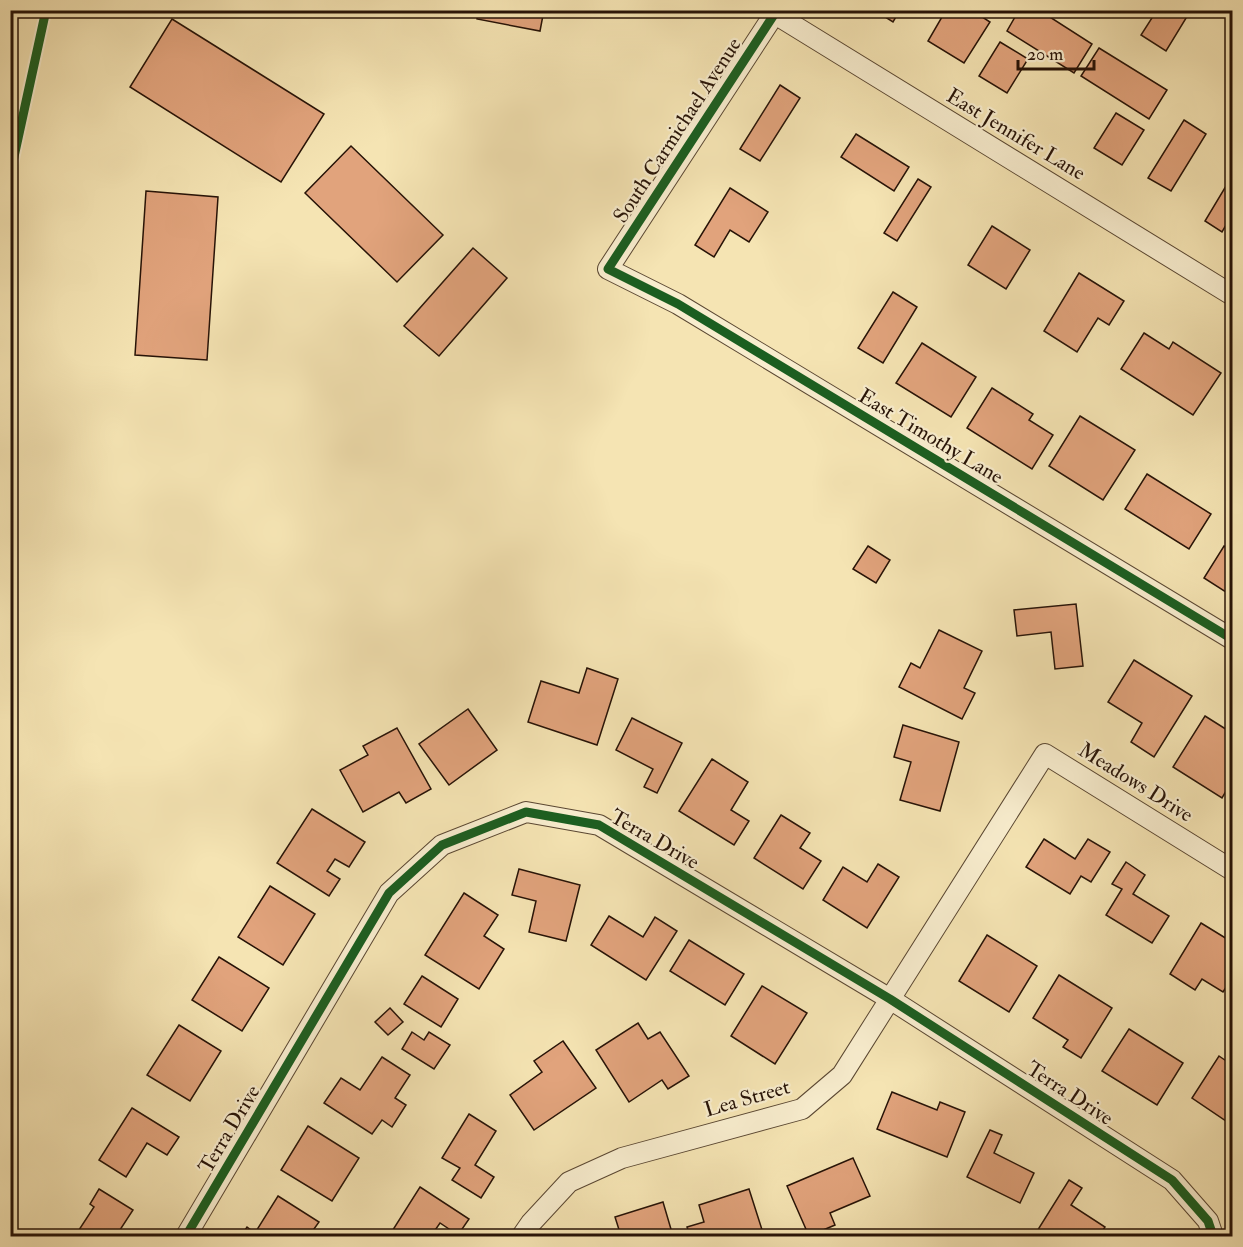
<svg xmlns="http://www.w3.org/2000/svg" width="1243" height="1247" font-family="'IM FELL Double Pica',serif">
<style>
.building{fill:#e1a37c;stroke:#271307;stroke-width:1.5}
.lines{fill:none;stroke-linecap:round;stroke-linejoin:round}
.minor-casing{stroke:#5a4732;stroke-width:22}
.minor{stroke:#f8edce;stroke-width:20}
.cycleway-casing{stroke:#f8edce;stroke-width:13}
.cycleway{stroke:#1b5e20;stroke-width:9}
.labels{text-anchor:middle;stroke-width:4.5;stroke-linejoin:round;paint-order:stroke}
.street-label{font-size:21px;fill:#271307;stroke:#f8edce}
</style>
<rect width="100%" height="100%" fill="#f5e4b3"/>
<filter id="stains"><feTurbulence type="fractalNoise" baseFrequency=".00333" numOctaves="4"/><feColorMatrix values="0 0 0 0 .2 0 0 0 0 .09 0 0 0 0 .02 0 0 0 .5 -.17"/></filter>
<radialGradient id="worn" r=".72"><stop offset=".6" stop-color="#630" stop-opacity="0"/><stop offset="1" stop-color="#630" stop-opacity=".3"/></radialGradient>
<!-- building -->
<g class="building">
<polygon points="478,10 544,10 540,31 477,19"/>
<polygon points="874,10 900,10 893,22"/>
<polygon points="946,10 977,10 976,13 990,22 964,63 928,41"/>
<polygon points="1019,10 1039,10 1092,44 1074,73 1007,31"/>
<polygon points="1157,10 1191,10 1166,51 1141,35"/>
<polygon points="172,19 324,114 281,182 130,87"/>
<polygon points="1000,42 1028,59 1007,93 979,76"/>
<polygon points="1099,48 1167,90 1149,119 1081,76"/>
<polygon points="780,85 800,98 760,161 740,149"/>
<polygon points="1116,113 1144,130 1122,165 1094,148"/>
<polygon points="1184,120 1206,134 1171,191 1148,178"/>
<polygon points="856,134 909,167 894,191 841,157"/>
<polygon points="351,146 443,235 397,282 305,193"/>
<polygon points="1232,176 1232,215 1222,232 1205,221"/>
<polygon points="918,179 931,187 897,241 884,233"/>
<polygon points="730,188 768,212 749,242 730,230 714,257 695,245"/>
<polygon points="146,191 218,197 207,360 135,355"/>
<polygon points="992,226 1030,250 1006,289 968,265"/>
<polygon points="473,248 507,278 439,356 404,326"/>
<polygon points="1079,273 1124,301 1109,325 1098,318 1077,352 1044,331"/>
<polygon points="893,292 917,307 883,363 858,348"/>
<polygon points="1144,333 1169,349 1173,342 1221,373 1193,415 1121,369"/>
<polygon points="922,343 976,377 951,417 896,383"/>
<polygon points="992,388 1033,414 1029,420 1053,435 1032,469 967,428"/>
<polygon points="1080,416 1135,450 1103,500 1049,466"/>
<polygon points="1147,474 1211,514 1189,549 1125,509"/>
<polygon points="868,546 890,560 876,583 853,569"/>
<polygon points="1224,546 1232,551 1232,596 1204,578"/>
<polygon points="1076,604 1083,666 1055,669 1051,632 1017,636 1014,610"/>
<polygon points="939,630 982,651 964,688 975,693 962,719 899,687 911,663 920,668"/>
<polygon points="1134,660 1192,696 1154,757 1131,742 1142,723 1108,702"/>
<polygon points="587,668 618,679 597,745 528,722 541,681 579,693"/>
<polygon points="468,709 497,750 449,785 419,744"/>
<polygon points="1205,716 1232,733 1232,781 1222,798 1173,767"/>
<polygon points="632,718 682,743 657,793 644,787 653,769 616,750"/>
<polygon points="903,725 959,742 940,811 900,800 911,762 894,757"/>
<polygon points="397,728 431,789 406,803 399,792 363,812 340,770 368,755 363,746"/>
<polygon points="712,759 748,782 731,810 749,821 734,845 679,811"/>
<polygon points="312,809 365,842 349,867 335,859 327,871 340,879 329,896 277,863"/>
<polygon points="781,815 810,833 800,848 821,861 803,889 754,858"/>
<polygon points="1044,839 1075,859 1088,839 1110,852 1091,882 1081,876 1070,894 1026,867"/>
<polygon points="1126,862 1145,875 1133,894 1169,916 1152,943 1106,915 1122,889 1112,884"/>
<polygon points="878,864 899,877 867,928 823,900 843,867 867,882"/>
<polygon points="519,869 580,885 566,941 529,932 536,901 512,895"/>
<polygon points="270,886 315,914 283,965 238,937"/>
<polygon points="464,893 498,915 484,936 504,949 479,989 425,955"/>
<polygon points="609,916 643,937 655,917 677,931 646,980 591,945"/>
<polygon points="1201,923 1232,942 1232,978 1223,992 1202,979 1195,990 1170,974"/>
<polygon points="987,935 1037,966 1009,1012 959,981"/>
<polygon points="689,940 744,974 725,1005 670,971"/>
<polygon points="219,957 269,988 242,1031 192,1000"/>
<polygon points="1059,975 1112,1008 1081,1058 1063,1047 1068,1040 1033,1018"/>
<polygon points="422,976 458,999 441,1027 404,1004"/>
<polygon points="762,986 807,1013 775,1064 731,1036"/>
<polygon points="390,1008 403,1022 388,1035 375,1022"/>
<polygon points="638,1023 648,1039 660,1032 689,1076 668,1089 662,1080 629,1102 596,1050"/>
<polygon points="179,1025 221,1051 190,1101 147,1075"/>
<polygon points="1129,1029 1183,1063 1157,1105 1102,1071"/>
<polygon points="412,1032 424,1040 429,1032 450,1045 434,1069 402,1049"/>
<polygon points="563,1041 596,1088 534,1130 510,1095 542,1072 534,1061"/>
<polygon points="1219,1056 1232,1065 1229,1079 1232,1081 1232,1125 1192,1098"/>
<polygon points="382,1057 410,1075 395,1098 406,1105 392,1127 382,1120 372,1134 324,1103 341,1078 360,1090"/>
<polygon points="892,1092 937,1110 940,1102 965,1112 947,1157 877,1129"/>
<polygon points="132,1108 179,1137 167,1155 147,1143 126,1177 99,1160"/>
<polygon points="469,1114 496,1131 475,1165 494,1177 481,1198 452,1180 460,1168 442,1158"/>
<polygon points="308,1126 359,1158 332,1201 281,1170"/>
<polygon points="990,1130 1002,1135 994,1153 1034,1173 1020,1203 967,1177"/>
<polygon points="853,1158 870,1196 830,1213 835,1225 809,1236 787,1186"/>
<polygon points="1069,1180 1082,1188 1071,1205 1105,1227 1099,1236 1034,1236"/>
<polygon points="420,1187 469,1219 458,1235 440,1223 431,1236 389,1236"/>
<polygon points="99,1189 133,1210 116,1236 75,1236 94,1207 90,1204"/>
<polygon points="749,1189 764,1236 690,1236 687,1227 704,1222 699,1205"/>
<polygon points="278,1196 319,1222 309,1236 241,1236 247,1227 255,1233"/>
<polygon points="663,1202 673,1236 621,1236 615,1217"/>
</g>
<g class="lines">
<defs>
<g id="minor">
<polyline points="777,10 608,269 678,304 1232,639"/>
<polyline points="775,14 1232,295"/>
<polyline points="186,1236 389,893 442,845 526,812 599,825 890,999 1172,1180 1208,1221 1213,1236"/>
<polyline points="522,1236 531,1223 569,1182 622,1158 802,1109 842,1075 1045,754 1232,870"/>
</g>
</defs>
<!-- minor casing -->
<use href="#minor" class="minor-casing"/>
<!-- minor -->
<use href="#minor" class="minor"/>
<defs>
<g id="cycleway">
<polyline points="777,10 608,269 678,304 1232,639"/>
<polyline points="10,175 46,10"/>
<polyline points="186,1236 389,893 442,845 526,812 599,825 890,999 1172,1180 1208,1221 1213,1236"/>
</g>
</defs>
<!-- cycleway casing -->
<use href="#cycleway" class="cycleway-casing"/>
<!-- cycleway -->
<use href="#cycleway" class="cycleway"/>
</g>
<g class="labels">
<!-- street labels -->
<g class="street-label">
<text transform="translate(677 130) rotate(-57)" y="7">South Carmichael Avenue</text>
<text transform="translate(1016 134) rotate(31)" y="7">East Jennifer Lane</text>
<text transform="translate(931 436) rotate(31)" y="7">East Timothy Lane</text>
<text transform="translate(1136 782) rotate(32)" y="7">Meadows Drive</text>
<text transform="translate(655 839) rotate(30)" y="7">Terra Drive</text>
<text transform="translate(1070 1093) rotate(33)" y="7">Terra Drive</text>
<text transform="translate(747 1098) rotate(-16)" y="7">Lea Street</text>
<text transform="translate(229 1129) rotate(-59)" y="7">Terra Drive</text>
</g>
</g>
<!-- margin -->
<rect width="1243" height="1247" fill="none" stroke="#f5e4b3" stroke-width="36"/>
<rect x="12" y="12" width="1219" height="1223" fill="none" stroke="#271307" stroke-width="3"/>
<rect x="18" y="18" width="1207" height="1211" fill="none" stroke="#271307" stroke-width="1.5"/>
<!-- scale -->
<path d="M1018 60v9h76v-9" fill="none" stroke="#271307" stroke-width="3"/>
<text x="1027" y="60" font-size="18" fill="#271307" stroke="#f8edce" stroke-width="4.5" paint-order="stroke">20 m</text>
<rect width="100%" height="100%" filter="url(#stains)"/>
<rect width="100%" height="100%" fill="url(#worn)"/>
</svg>
